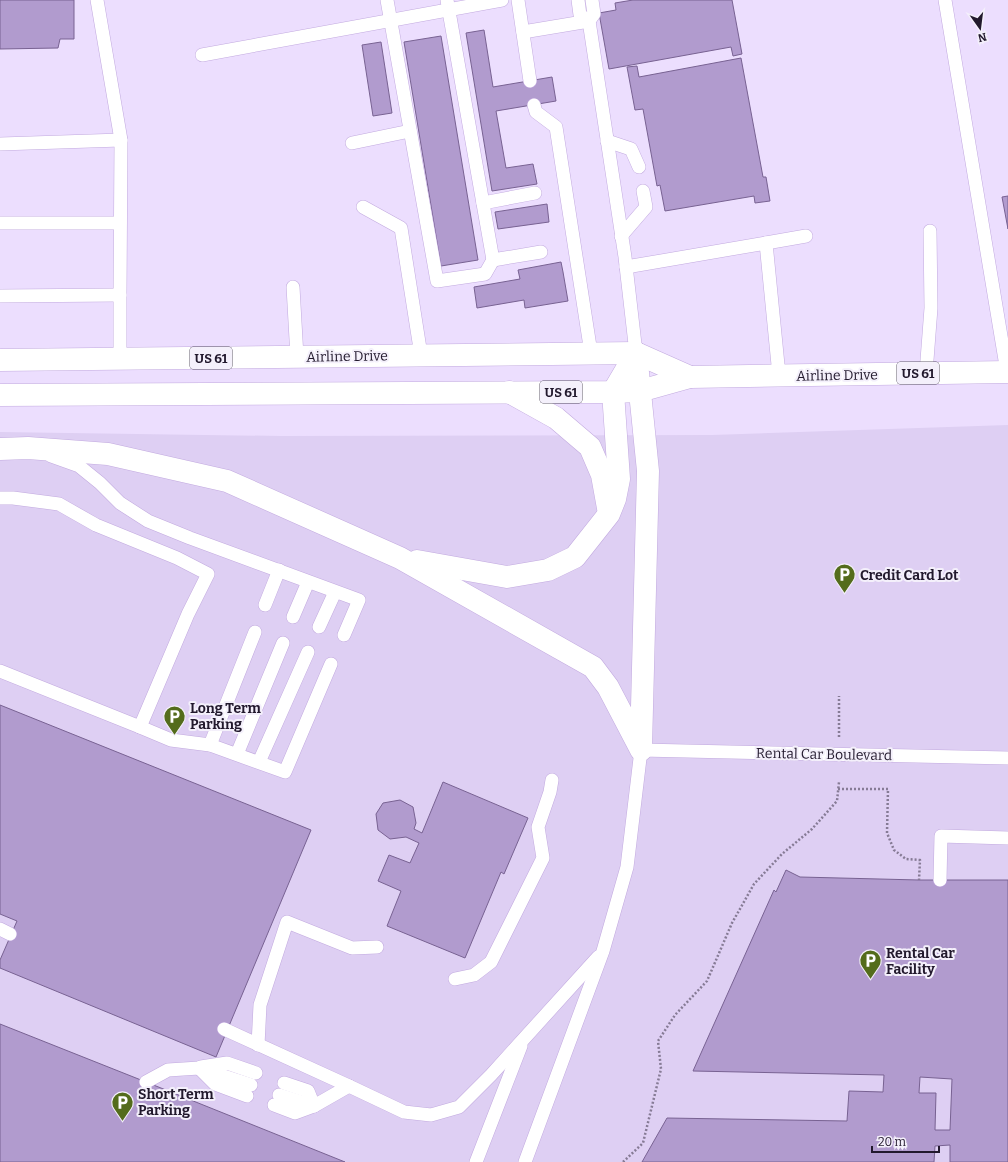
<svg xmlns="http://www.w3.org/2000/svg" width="1008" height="1162" font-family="Bitter,serif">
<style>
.built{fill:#decff3}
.building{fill:#b19bce;stroke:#786292;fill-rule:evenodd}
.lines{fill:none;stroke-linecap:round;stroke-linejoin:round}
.service-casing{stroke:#c2aadf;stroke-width:14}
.primary-casing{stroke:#c2aadf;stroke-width:23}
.trunk-casing{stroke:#c2aadf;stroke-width:23}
.path{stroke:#867b95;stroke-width:2.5;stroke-dasharray:2 2;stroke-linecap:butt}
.service{stroke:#fff;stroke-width:13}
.primary{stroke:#fff;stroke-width:22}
.trunk{stroke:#fff;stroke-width:22}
.labels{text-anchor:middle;stroke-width:4;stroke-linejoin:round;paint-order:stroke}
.shield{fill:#f4f0fb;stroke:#615a6b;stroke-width:1}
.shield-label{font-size:13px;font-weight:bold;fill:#22192d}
.street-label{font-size:14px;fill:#22192d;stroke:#f4f0fb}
.poi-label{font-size:14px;font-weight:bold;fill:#22192d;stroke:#f4f0fb;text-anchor:start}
</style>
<rect width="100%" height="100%" fill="#ecdefe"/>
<!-- built -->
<polygon class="built" points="1008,425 1008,1162 0,1162 0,432 281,436 712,435"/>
<!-- building -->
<g class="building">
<polygon points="0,0 74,0 74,39 60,39 58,48 0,49"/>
<polygon points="633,0 732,0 742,54 733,56 731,47 609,69 599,13 616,10 615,3"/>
<polygon points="484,30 493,87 552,77 556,101 496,111 506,168 533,164 537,184 492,191 466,33"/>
<polygon points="441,36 478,260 441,266 404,42"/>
<polygon points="381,42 392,113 373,116 362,45"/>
<polygon points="741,58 763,177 766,177 770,201 755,203 754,196 665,211 660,185 657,186 643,109 635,110 627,67 637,66 639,77"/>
<polygon points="1008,196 1008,229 1002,197"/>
<polygon points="547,204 549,222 498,229 495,212"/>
<polygon points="561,262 563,272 568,301 525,308 524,300 477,308 474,287 520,279 518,270"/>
<polygon points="0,705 311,830 216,1057 0,968 0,960 17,921 0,914"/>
<polygon points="443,782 528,818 504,874 501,872 465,958 387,926 401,891 378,881 389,855 410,863 419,843 406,837 390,839 378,830 376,814 383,803 400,800 413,807 416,823 414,829 422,833"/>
<path d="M 786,870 L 800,877 L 919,880 L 1008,880 L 1008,1162 L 950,1162 L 950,1145 L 935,1146 L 934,1162 L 642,1162 L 667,1118 L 847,1121 L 849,1091 L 883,1092 L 884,1075 L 693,1071 L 774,890 L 776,892 ZM 920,1077 L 952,1079 L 950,1130 L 935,1130 L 936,1093 L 919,1093 Z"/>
<polygon points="0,1024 146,1082 345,1162 0,1162"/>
</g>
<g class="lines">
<defs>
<g id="service">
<polyline points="97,0 121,140"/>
<polyline points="387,0 437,281 485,274 493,260"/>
<polyline points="447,0 493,260 541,252"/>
<polyline points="518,0 530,81"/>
<polyline points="578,0 580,15 589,21 625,257 636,353"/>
<polyline points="945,0 1007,372"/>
<polyline points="523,32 589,21 594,14 592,0"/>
<polyline points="202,55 502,0"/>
<polyline points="534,105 536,112 556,127 591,353"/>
<polyline points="607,141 631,149 639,167"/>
<polyline points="352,143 410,131"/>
<polyline points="0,144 121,140 120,295 120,359"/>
<polyline points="483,203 535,193"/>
<polyline points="363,207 401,228 421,355"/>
<polyline points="0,223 120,223"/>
<polyline points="621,236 646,207 643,191"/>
<polyline points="766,243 806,236"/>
<polyline points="626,267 766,243 779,375"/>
<polyline points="293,287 297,357"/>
<polyline points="0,296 120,295"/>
<polyline points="926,373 931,308 930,231"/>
<polyline points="51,456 79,466 100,483 120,503 148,521 190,538 359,600 344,635"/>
<polyline points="0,498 13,498 59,504 96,525 177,558 208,574 188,614 140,727 0,671"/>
<polyline points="265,605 279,570"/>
<polyline points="293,617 308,582"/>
<polyline points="319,627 335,592"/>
<polyline points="140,727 171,740 210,745 285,772 331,664"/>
<polyline points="210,745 255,632"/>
<polyline points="237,754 283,643"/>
<polyline points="259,762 308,652"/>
<polyline points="940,880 941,836 1008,838"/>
<polyline points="0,929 10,934"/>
<polyline points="455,979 474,975 491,962 543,858 538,827 550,792 552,780"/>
<polyline points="224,1029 349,1086 404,1112 431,1115 459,1107 491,1075 598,957"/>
<polyline points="258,1045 260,1005 287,922 352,948 377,947"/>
<polyline points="201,1067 227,1063 256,1073"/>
<polyline points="200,1069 215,1084 247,1096"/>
<polyline points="146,1082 168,1070 199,1068 251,1085"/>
<polyline points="279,1095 314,1106 349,1086"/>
<polyline points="274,1105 295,1113 314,1106 308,1091 284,1083"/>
<polyline points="476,1162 521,1046"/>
<polyline points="525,1162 603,951 627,867 641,750 1008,758"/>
</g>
<g id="primary">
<polyline points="636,353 648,471 641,747"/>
<polyline points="509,392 556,418 590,447 602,475 608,508"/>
<polyline points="0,449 28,448 108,454 227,481 400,558 593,667 608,687 641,750"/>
<polyline points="417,561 507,577 548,570 575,557 609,514 615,499 619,479 613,392 636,353"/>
</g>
<g id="trunk">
<polyline points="0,360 636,353 690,377"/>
<polyline points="0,395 613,392 640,391 690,377 1008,372"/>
</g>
</defs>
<!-- service casing -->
<use href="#service" class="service-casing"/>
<!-- primary casing -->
<use href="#primary" class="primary-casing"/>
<!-- trunk casing -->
<use href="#trunk" class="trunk-casing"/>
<!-- path -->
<g class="path">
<polyline points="839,737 839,696"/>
<polyline points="838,789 888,789 887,833 894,850 906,859 920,860 919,880"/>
<polyline points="623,1162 643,1143 661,1069 658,1041 675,1015 707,981 732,923 754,884 782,854 812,829 837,801 839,782"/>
</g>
<!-- service -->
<use href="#service" class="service"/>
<!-- primary -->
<use href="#primary" class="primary"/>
<!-- trunk -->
<use href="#trunk" class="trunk"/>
</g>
<!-- icons -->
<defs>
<symbol id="parking-pin" viewBox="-11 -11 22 30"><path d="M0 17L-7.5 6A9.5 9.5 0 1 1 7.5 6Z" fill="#546c1c" stroke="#f4f0fb"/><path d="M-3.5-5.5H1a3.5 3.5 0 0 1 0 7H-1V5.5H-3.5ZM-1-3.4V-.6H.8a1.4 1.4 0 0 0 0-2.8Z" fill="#fff"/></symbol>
</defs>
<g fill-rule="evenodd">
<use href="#parking-pin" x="832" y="562" width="25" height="34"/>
<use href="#parking-pin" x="162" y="704" width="25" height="34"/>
<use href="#parking-pin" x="858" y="948" width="25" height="34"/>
<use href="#parking-pin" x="110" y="1090" width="25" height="34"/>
</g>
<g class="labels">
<!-- shield labels -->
<g class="shield">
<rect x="190" y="347" width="42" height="22" rx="3"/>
<rect x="897" y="362" width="42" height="22" rx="3"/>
<rect x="540" y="381" width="42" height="22" rx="3"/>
</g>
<g class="shield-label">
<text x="211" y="363">US 61</text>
<text x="918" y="378">US 61</text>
<text x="561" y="397">US 61</text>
</g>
<!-- street labels -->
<g class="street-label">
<text transform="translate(347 356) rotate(-1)" y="5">Airline Drive</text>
<text transform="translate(837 375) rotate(-1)" y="5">Airline Drive</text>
<text transform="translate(824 754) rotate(1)" y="5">Rental Car Boulevard</text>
</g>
<!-- poi labels -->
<g class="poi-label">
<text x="860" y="580">Credit Card Lot</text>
<text x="190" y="713">Long Term<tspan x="190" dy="16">Parking</tspan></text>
<text x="886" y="958">Rental Car<tspan x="886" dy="16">Facility</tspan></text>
<text x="138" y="1099">Short Term<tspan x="138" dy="16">Parking</tspan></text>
</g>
</g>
<!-- north arrow -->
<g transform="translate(980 28) rotate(166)" stroke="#f4f0fb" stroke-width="3" paint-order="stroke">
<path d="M0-3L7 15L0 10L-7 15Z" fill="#22192d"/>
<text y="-6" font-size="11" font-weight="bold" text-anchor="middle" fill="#22192d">N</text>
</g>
<!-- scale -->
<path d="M872 1146v6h67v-6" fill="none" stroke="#22192d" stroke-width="2"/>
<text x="878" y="1146" font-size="12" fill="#22192d" stroke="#f4f0fb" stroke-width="3" paint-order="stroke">20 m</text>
</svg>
